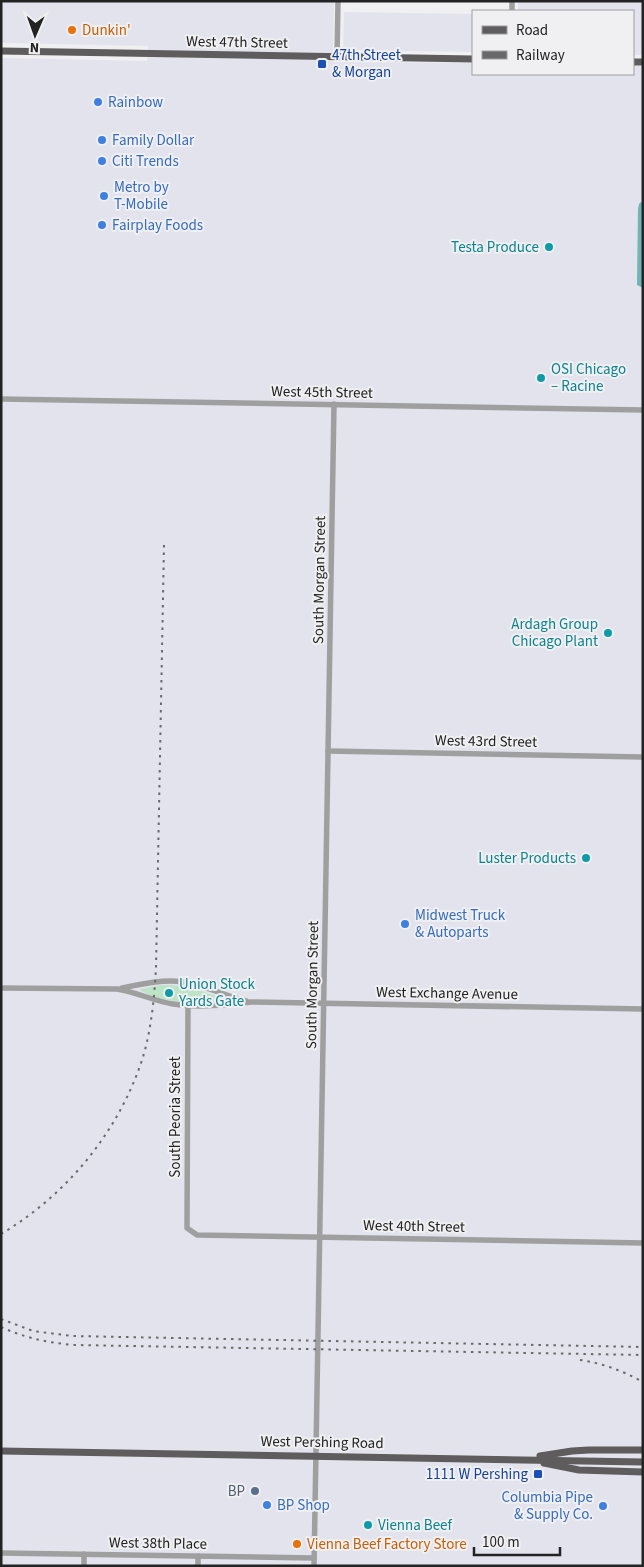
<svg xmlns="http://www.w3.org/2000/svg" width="644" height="1567" font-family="'Source Sans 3',sans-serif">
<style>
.built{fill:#e2e3ec}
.green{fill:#bde4c7}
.water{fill:#6fb4b7}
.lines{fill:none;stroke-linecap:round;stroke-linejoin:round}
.minor{stroke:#a09f9f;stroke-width:5.5}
.major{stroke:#5e5c5c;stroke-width:7}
.rail{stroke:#69696a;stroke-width:2;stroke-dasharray:2.5 5;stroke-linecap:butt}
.food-dot{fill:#e8710a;stroke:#f0f0f2;stroke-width:2}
.transit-dot{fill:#1a4fb4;stroke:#f0f0f2;stroke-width:2}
.shop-dot{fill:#3f7fe0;stroke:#f0f0f2;stroke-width:2}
.culture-dot{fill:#0f9aa8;stroke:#f0f0f2;stroke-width:2}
.service-dot{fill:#5c6f8a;stroke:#f0f0f2;stroke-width:2}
.labels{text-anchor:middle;stroke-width:4;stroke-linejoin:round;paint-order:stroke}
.food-label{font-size:15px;fill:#c56008;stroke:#f0f0f2;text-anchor:start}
.street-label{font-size:15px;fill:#232324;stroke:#f0f0f2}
.transit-label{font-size:15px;fill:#164399;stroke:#f0f0f2;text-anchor:start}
.shop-label{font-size:15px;fill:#366cbe;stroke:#f0f0f2;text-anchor:start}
.culture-label{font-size:15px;fill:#0d838f;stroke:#f0f0f2;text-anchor:end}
.service-label{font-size:15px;fill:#4e5e75;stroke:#f0f0f2;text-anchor:end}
</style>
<rect width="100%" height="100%" fill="#f0f0f2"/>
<!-- built -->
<g class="built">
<polygon points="1,1 334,1 333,62 473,63 473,74 633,74 633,66 643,66 643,1566 1,1566 1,58 147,61 148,46 1,43"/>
<polygon points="518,1 643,1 643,55 633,55 633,11 518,11"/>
<polygon points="344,12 473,14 473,52 343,50"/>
</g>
<!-- green -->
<path class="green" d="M 162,985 C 184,984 203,991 223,999 L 225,1000 L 225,1002 C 201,1003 161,1004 140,990 L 141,989 Z"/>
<!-- water -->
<polygon class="water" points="641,202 643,202 643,288 637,285 638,209 639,204"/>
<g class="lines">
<!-- minor -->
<g class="minor">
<polyline points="512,11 512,1"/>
<polyline points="337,57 338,1"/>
<polyline points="1,399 643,410"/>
<polyline points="328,751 643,757"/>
<path d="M 1,988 L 117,989 C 136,992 154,1001 173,1004 C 198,1008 225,1005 251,1002 L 643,1009"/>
<path d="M 122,988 C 142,984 162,979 183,982 C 205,985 225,996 246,1001"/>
<polyline points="188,1006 187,1228 197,1235 643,1243"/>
<polyline points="1,1553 314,1558"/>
<polyline points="84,1566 84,1554"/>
<polyline points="198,1566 198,1556"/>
<polyline points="314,1566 334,404"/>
</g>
<!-- major -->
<g class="major">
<polyline points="1,51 473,59"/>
<polyline points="633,62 643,62"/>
<polyline points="1,1451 643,1462"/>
<polyline points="540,1456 572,1451 589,1450 643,1450"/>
<polyline points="544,1463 579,1470 643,1472"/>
</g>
<!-- rail -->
<g class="rail">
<path d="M 1,1234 C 65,1196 115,1136 140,1066 C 151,1035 154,1001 156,968 L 164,544"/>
<polyline points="1,1319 33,1331 72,1336 643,1347"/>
<path d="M 1,1327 C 25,1338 49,1343 75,1345 L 643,1355"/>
<path d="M 580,1360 C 602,1363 623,1371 643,1382"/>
</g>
</g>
<!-- markers -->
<g class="food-dot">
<circle cx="72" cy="30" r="5"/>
<circle cx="297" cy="1544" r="5"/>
</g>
<g class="transit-dot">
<rect x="317" y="59" width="10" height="10" rx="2.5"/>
<rect x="533" y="1469" width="10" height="10" rx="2.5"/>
</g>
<g class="shop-dot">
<circle cx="98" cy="102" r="5"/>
<circle cx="102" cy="140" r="5"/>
<circle cx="102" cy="161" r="5"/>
<circle cx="104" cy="196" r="5"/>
<circle cx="102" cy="225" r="5"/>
<circle cx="405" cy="924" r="5"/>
<circle cx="267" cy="1505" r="5"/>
<circle cx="603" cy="1506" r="5"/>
</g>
<g class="culture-dot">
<circle cx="549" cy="247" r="5"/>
<circle cx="541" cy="378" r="5"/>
<circle cx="608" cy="633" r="5"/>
<circle cx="586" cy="858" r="5"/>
<circle cx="169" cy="993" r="5"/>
<circle cx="368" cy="1525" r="5"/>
</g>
<circle class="service-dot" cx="255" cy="1491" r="5"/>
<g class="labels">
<!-- food labels -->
<g class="food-label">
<text x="82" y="35">Dunkin'</text>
<text x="307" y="1549">Vienna Beef Factory Store</text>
</g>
<!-- street labels -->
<g class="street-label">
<text transform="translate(237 42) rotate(1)" y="5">West 47th Street</text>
<text transform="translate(322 392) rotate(1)" y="5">West 45th Street</text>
<text transform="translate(319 580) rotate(-89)" y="5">South Morgan Street</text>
<text transform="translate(486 741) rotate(1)" y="5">West 43rd Street</text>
<text transform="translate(312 985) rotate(-89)" y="5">South Morgan Street</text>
<text transform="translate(447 993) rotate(1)" y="5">West Exchange Avenue</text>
<text transform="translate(175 1117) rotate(-90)" y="5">South Peoria Street</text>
<text transform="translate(414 1226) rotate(1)" y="5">West 40th Street</text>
<text transform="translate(322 1442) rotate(1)" y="5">West Pershing Road</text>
<text transform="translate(158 1543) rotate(1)" y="5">West 38th Place</text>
</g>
<!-- transit labels -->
<g class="transit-label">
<text x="332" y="60">47th Street<tspan x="332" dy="17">&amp; Morgan</tspan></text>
<text x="528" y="1479" text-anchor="end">1111 W Pershing</text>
</g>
<!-- shop labels -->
<g class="shop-label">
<text x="108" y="107">Rainbow</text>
<text x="112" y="145">Family Dollar</text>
<text x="112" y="166">Citi Trends</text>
<text x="114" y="192">Metro by<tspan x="114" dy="17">T-Mobile</tspan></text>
<text x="112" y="230">Fairplay Foods</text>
<text x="415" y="920">Midwest Truck<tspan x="415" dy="17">&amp; Autoparts</tspan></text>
<text x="593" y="1502" text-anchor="end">Columbia Pipe<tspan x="593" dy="17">&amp; Supply Co.</tspan></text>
<text x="277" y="1510">BP Shop</text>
</g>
<!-- culture labels -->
<g class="culture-label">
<text x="539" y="252">Testa Produce</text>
<text x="551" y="374" text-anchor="start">OSI Chicago<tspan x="551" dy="17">– Racine</tspan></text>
<text x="598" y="629">Ardagh Group<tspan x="598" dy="17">Chicago Plant</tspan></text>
<text x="576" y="863">Luster Products</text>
<text x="179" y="989" text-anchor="start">Union Stock<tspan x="179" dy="17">Yards Gate</tspan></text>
<text x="378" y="1530" text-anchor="start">Vienna Beef</text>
</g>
<!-- service labels -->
<g class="service-label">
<text x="245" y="1496">BP</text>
</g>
</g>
<!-- border -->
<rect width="644" height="1567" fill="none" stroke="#232324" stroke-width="5"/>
<!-- legend -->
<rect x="472" y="10" width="162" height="65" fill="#f0f0f2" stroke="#9e9ea0"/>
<rect x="482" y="26" width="25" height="8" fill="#5e5c5c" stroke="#9e9ea0"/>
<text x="516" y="35" font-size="15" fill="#232324">Road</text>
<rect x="482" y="51" width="25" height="8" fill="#69696a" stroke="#9e9ea0"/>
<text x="516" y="60" font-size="15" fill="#232324">Railway</text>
<!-- north arrow -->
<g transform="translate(35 35) rotate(182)" stroke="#f0f0f2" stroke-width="4" paint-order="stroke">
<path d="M0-4L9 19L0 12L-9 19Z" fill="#232324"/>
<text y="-8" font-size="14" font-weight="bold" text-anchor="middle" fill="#232324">N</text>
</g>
<!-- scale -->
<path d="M474 1547v8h86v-8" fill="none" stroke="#232324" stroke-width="2.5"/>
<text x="482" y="1547" font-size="15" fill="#232324" stroke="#f0f0f2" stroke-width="4" paint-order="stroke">100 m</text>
</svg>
